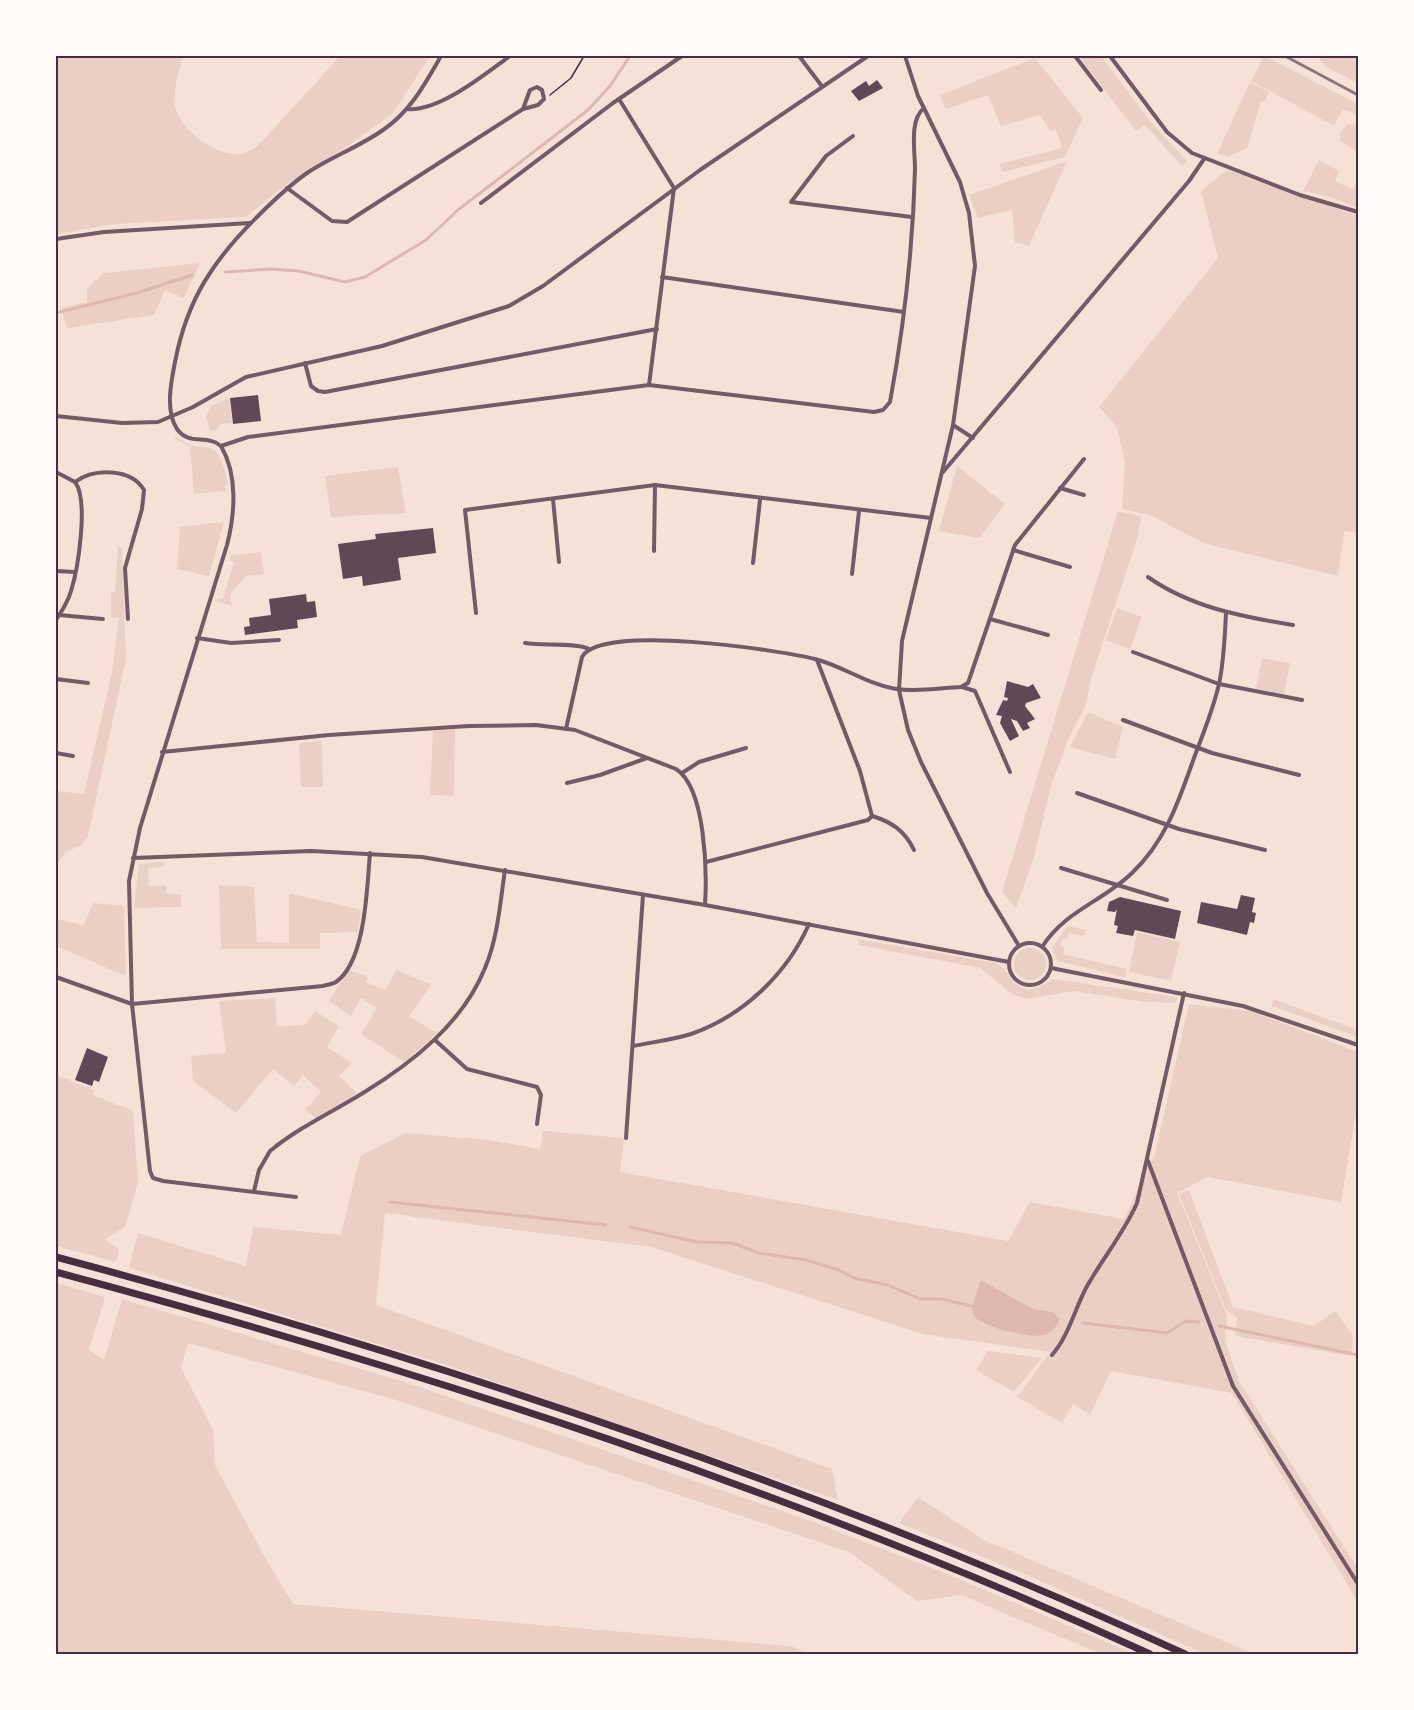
<svg xmlns="http://www.w3.org/2000/svg" width="1414" height="1710" font-family="Cabin,sans-serif">
<style>
.green{fill:#ebcfc5;fill-rule:evenodd}
.water{fill:#dcb8b0}
.lines{fill:none;stroke-linecap:round;stroke-linejoin:round}
.stream{stroke:#dcb8b0;stroke-width:3}
.building{fill:#644757}
.path{stroke:#4a2c40;stroke-width:1.5}
.minor{stroke:#755966;stroke-width:4}
.motorway{stroke:#4a2c40;stroke-width:7}
.rail{stroke:#8f747c;stroke-width:3}
.neatline{fill:none;stroke:#4a2c40;stroke-width:2}
</style>
<rect width="100%" height="100%" fill="#f7e1d7"/>
<!-- green -->
<g class="green">
<path d="M 56,56 L 183,56 C 179,72 173,89 175,106 C 179,129 214,155 237,154 C 249,154 257,146 265,138 L 340,56 L 430,56 L 393,113 L 345,148 L 284,186 L 246,217 L 115,224 L 56,234 Z"/>
<polygon points="1079,56 1101,56 1150,121 1187,161 1182,166 1145,125 1136,131"/>
<polygon points="1264,56 1358,104 1358,116 1343,109 1334,126 1251,81"/>
<polygon points="1317,56 1358,56 1358,83 1326,67"/>
<polygon points="1035,58 1083,118 1065,157 1002,172 999,164 1062,148 1056,130 1050,131 1040,115 1001,126 988,95 946,109 940,95"/>
<polygon points="1250,82 1269,92 1265,102 1261,101 1247,148 1228,157 1217,154"/>
<polygon points="1347,124 1358,125 1358,152 1340,141 1340,133"/>
<polygon points="1319,160 1339,171 1335,181 1352,189 1358,181 1358,208 1330,197 1303,191"/>
<polygon points="1067,161 1029,246 1015,242 1012,210 978,218 969,195"/>
<polygon points="1227,170 1358,216 1358,533 1344,531 1338,576 1203,543 1150,515 1122,509 1125,463 1117,427 1099,407 1218,258 1201,191"/>
<polygon points="200,263 184,298 165,290 154,315 67,328 61,308 87,302 87,288 104,273"/>
<polygon points="229,398 232,423 221,424 215,431 210,430 206,417 211,406"/>
<path d="M 176,436 C 205,461 216,426 228,484 L 225,486 L 226,491 L 194,494 L 190,447 L 174,438 Z"/>
<polygon points="957,466 1005,504 979,538 939,531"/>
<polygon points="398,467 406,513 331,517 325,476"/>
<polygon points="1118,511 1141,516 1138,536 1092,676 1085,707 1068,740 1051,786 1034,857 1016,908 1002,892"/>
<polygon points="224,522 209,576 177,569 180,527"/>
<polygon points="118,546 122,548 126,659 88,836 82,845 66,852 56,865 56,791 84,794 112,672 119,618 111,617 111,592 115,592"/>
<polygon points="261,552 264,574 246,576 230,594 232,606 217,601 218,598 223,599 234,562 230,560 231,555"/>
<polygon points="1117,608 1142,617 1130,649 1106,640"/>
<polygon points="1262,658 1290,663 1284,694 1256,689"/>
<polygon points="1088,712 1123,727 1115,759 1070,747"/>
<polygon points="455,729 454,796 430,795 433,731"/>
<polygon points="322,741 323,787 301,787 299,743"/>
<polygon points="164,862 164,867 148,868 149,886 167,886 166,894 181,894 181,907 134,908 139,864"/>
<polygon points="219,885 254,887 257,942 289,943 289,893 361,910 358,932 320,933 320,949 221,949"/>
<polygon points="93,903 124,906 126,976 56,946 56,919 84,925"/>
<polygon points="1068,926 1086,930 1084,936 1069,933 1067,939 1062,939 1060,946 1065,948 1063,954 1127,969 1125,977 1057,961 1052,947"/>
<polygon points="1137,932 1180,942 1171,981 1129,972"/>
<path d="M 857,939 L 995,963 C 1012,969 1012,995 1036,988 C 1043,986 1047,982 1054,979 L 1177,997 L 1176,1003 L 1145,1002 L 1074,991 L 1027,999 L 1012,994 L 980,968 L 859,945 Z"/>
<circle cx="1030" cy="964" r="16"/>
<polygon points="396,969 431,985 409,1016 437,1033 404,1062 361,1034 377,1008 361,998 351,1016 329,1001 349,970 368,977 366,982 386,990"/>
<polygon points="275,998 277,1026 305,1025 315,1011 339,1026 327,1047 352,1063 339,1076 357,1093 316,1118 305,1110 321,1092 303,1075 294,1086 273,1069 236,1113 193,1081 191,1056 226,1053 219,1001"/>
<polygon points="1273,999 1358,1030 1358,1037 1272,1006"/>
<path d="M 1189,1004 L 1251,1011 L 1358,1052 L 1358,1101 L 1341,1202 L 1208,1177 L 1177,1193 L 1227,1315 L 1225,1341 L 1239,1381 L 1358,1569 L 1358,1602 L 1232,1393 L 1111,1371 L 1090,1415 L 1073,1404 L 1062,1423 L 1017,1397 L 1050,1352 L 923,1334 L 651,1247 L 385,1213 L 376,1305 L 832,1469 L 838,1500 L 443,1364 L 129,1268 L 138,1233 L 246,1266 L 253,1227 L 341,1235 L 360,1156 L 406,1133 L 489,1140 L 540,1149 L 543,1131 L 624,1138 L 620,1172 L 1008,1241 L 1030,1202 L 1124,1219 L 1155,1153 ZM 997,1290 L 1033,1309 L 1053,1312 L 1055,1329 L 1041,1336 L 982,1324 Z"/>
<polygon points="56,1075 94,1090 93,1095 133,1111 138,1182 125,1227 105,1239 119,1250 116,1262 56,1246"/>
<polygon points="1189,1190 1233,1307 1314,1326 1335,1311 1353,1335 1352,1356 1235,1336 1237,1318 1226,1310 1179,1194"/>
<polygon points="56,1283 105,1297 89,1350 104,1360 122,1299 405,1382 803,1518 950,1575 1134,1654 1101,1654 961,1595 917,1601 849,1552 396,1400 188,1343 181,1368 213,1430 215,1465 263,1554 293,1604 791,1646 808,1654 56,1654"/>
<polygon points="988,1351 1042,1358 1014,1392 976,1370"/>
<polygon points="918,1497 984,1540 1254,1654 1205,1654 1029,1576 899,1523"/>
</g>
<!-- water -->
<path class="water" d="M 981,1280 L 1033,1309 L 1053,1312 L 1060,1319 C 1056,1327 1053,1332 1044,1335 C 1033,1339 980,1327 974,1316 C 969,1308 978,1289 981,1280 Z"/>
<g class="lines">
<!-- stream -->
<g class="stream">
<polyline points="225,272 271,269 299,271 345,282 365,277 426,240 458,210 588,110 610,86 630,56"/>
<polyline points="56,313 137,293 192,275"/>
<polyline points="390,1202 606,1225"/>
<polyline points="630,1227 697,1242 733,1243 758,1253 806,1260 839,1270 854,1278 888,1285 920,1299 942,1299 975,1307"/>
<polyline points="1083,1323 1167,1333 1186,1321 1199,1322"/>
<polyline points="1219,1326 1358,1355"/>
</g>
</g>
<!-- building -->
<g class="building">
<polygon points="877,80 883,88 859,101 851,91 866,81 869,86"/>
<polygon points="258,395 261,421 233,424 230,398"/>
<polygon points="433,528 436,553 398,558 401,580 363,586 362,576 343,579 338,544 376,539 375,534"/>
<polygon points="306,594 307,602 315,601 317,617 297,620 298,628 245,635 244,627 250,626 249,618 271,615 269,599"/>
<polygon points="1007,681 1028,687 1033,684 1041,698 1026,703 1025,706 1035,719 1027,723 1030,728 1023,731 1017,721 1011,719 1019,736 1010,741 1000,723 1002,716 996,715 1003,700 1007,701 1008,698 1004,697"/>
<polygon points="1241,895 1255,898 1252,912 1256,913 1254,923 1250,922 1247,935 1197,923 1201,902 1237,909"/>
<polygon points="1120,897 1181,911 1175,939 1135,930 1133,936 1116,933 1118,926 1114,925 1117,909 1115,912 1107,911 1109,902"/>
<polygon points="87,1048 108,1057 99,1082 94,1080 92,1086 75,1080"/>
</g>
<g class="lines">
<!-- path -->
<polyline class="path" points="550,95 571,78 584,56"/>
<!-- minor -->
<g class="minor">
<polyline points="799,56 821,85"/>
<polyline points="905,56 918,96 960,182 969,213 975,266 953,425 902,641 899,690 908,730 921,762 987,893 1019,946"/>
<polyline points="1075,56 1101,90"/>
<polyline points="1110,56 1167,132 1192,153 1300,195 1358,212"/>
<polyline points="619,99 674,188 649,385"/>
<path d="M 407,109 C 439,112 485,74 510,56"/>
<polyline points="853,136 826,156 791,202 912,217"/>
<polyline points="287,188 332,221 347,222 523,109 538,105 544,99 542,90 537,87 530,90 523,109"/>
<polyline points="481,203 613,103 682,56"/>
<polyline points="56,239 104,232 250,223"/>
<polyline points="662,277 904,312"/>
<polyline points="305,363 311,386 318,391 325,392 657,329"/>
<polyline points="56,416 122,423 158,422 193,407 246,377 382,346 509,306 543,286 700,170 868,56"/>
<polyline points="953,425 973,438"/>
<path d="M 221,446 L 248,437 L 649,385 L 874,412 L 883,410 L 890,402 C 904,326 913,247 915,169 C 915,151 909,120 924,108"/>
<path d="M 56,472 L 75,482 C 89,500 78,569 71,591 C 68,602 62,611 56,620"/>
<polyline points="943,472 1189,181 1204,159"/>
<path d="M 75,482 C 94,468 131,468 144,490 L 142,509 L 125,568 L 128,619"/>
<polyline points="1060,488 1084,495"/>
<polyline points="553,499 559,562"/>
<polyline points="1013,550 1070,567"/>
<polyline points="654,551 655,485"/>
<polyline points="753,563 760,500"/>
<polyline points="56,571 75,572"/>
<polyline points="852,574 859,511"/>
<path d="M 1148,577 C 1190,607 1243,617 1293,625"/>
<polyline points="476,613 465,510 655,485 931,518"/>
<polyline points="59,615 103,619"/>
<polyline points="990,619 1048,635"/>
<polyline points="197,638 231,643 279,640"/>
<path d="M 525,643 C 542,646 576,642 589,649"/>
<polyline points="1133,652 1219,684 1302,700"/>
<polyline points="56,679 88,683"/>
<polyline points="962,687 975,691 1010,772"/>
<polyline points="1123,720 1212,753 1299,775"/>
<path d="M 566,729 L 582,657 C 600,623 779,650 815,659 C 843,666 868,685 897,689 C 917,692 941,688 961,687 L 968,683 L 1015,545 L 1084,459"/>
<path d="M 162,752 L 329,735 L 469,726 L 536,725 L 575,730 L 676,769 C 706,788 707,873 705,905"/>
<polyline points="56,753 73,756"/>
<polyline points="682,773 699,762 746,748"/>
<polyline points="567,783 600,775 647,758"/>
<polyline points="1077,793 1179,829 1265,850"/>
<path d="M 872,816 C 892,822 905,831 914,850"/>
<polyline points="133,858 311,851 422,857 705,905 1009,962"/>
<polyline points="706,862 868,820 872,816 860,771 817,660"/>
<polyline points="1061,868 1167,900"/>
<circle cx="1030" cy="964" r="21"/>
<path d="M 1042,947 C 1066,910 1102,902 1132,873 C 1166,841 1179,800 1194,758 C 1203,734 1213,710 1219,684 C 1224,661 1225,636 1226,612"/>
<polyline points="1051,968 1243,1006 1358,1045"/>
<path d="M 56,977 L 132,1004 L 323,986 C 326,985 333,984 336,982 C 366,961 367,886 370,853"/>
<polyline points="435,1040 467,1069 537,1087 541,1095 537,1124"/>
<path d="M 633,1046 C 653,1042 672,1040 691,1034 C 743,1016 787,974 809,924"/>
<polyline points="626,1138 643,895"/>
<polyline points="1148,1161 1233,1386 1358,1584"/>
<path d="M 254,1191 L 259,1170 L 270,1151 C 298,1128 332,1112 363,1093 C 412,1063 463,1023 485,968 C 498,937 500,903 505,870"/>
<path d="M 296,1197 L 163,1181 L 153,1178 L 150,1171 L 132,1004 L 129,881 L 140,828 L 227,545 C 235,514 238,475 221,446 C 207,434 189,446 177,429 C 165,411 171,382 175,362 C 187,299 214,259 259,215 C 274,200 290,185 307,173 C 331,157 359,147 383,130 C 410,112 425,84 441,56"/>
<path d="M 1052,1355 C 1068,1337 1075,1309 1086,1288 C 1102,1259 1124,1233 1137,1203 L 1184,993"/>
</g>
<!-- motorway -->
<g class="motorway">
<path d="M 56,1257 C 441,1360 822,1487 1185,1654"/>
<path d="M 56,1272 C 429,1372 799,1493 1150,1654"/>
</g>
<!-- rail -->
<polyline class="rail" points="1285,56 1358,95"/>
</g>
<!-- border -->
<rect width="1414" height="1710" fill="none" stroke="#fffaf5" stroke-width="114"/>
<rect x="57" y="57" width="1300" height="1596" class="neatline"/>
</svg>
